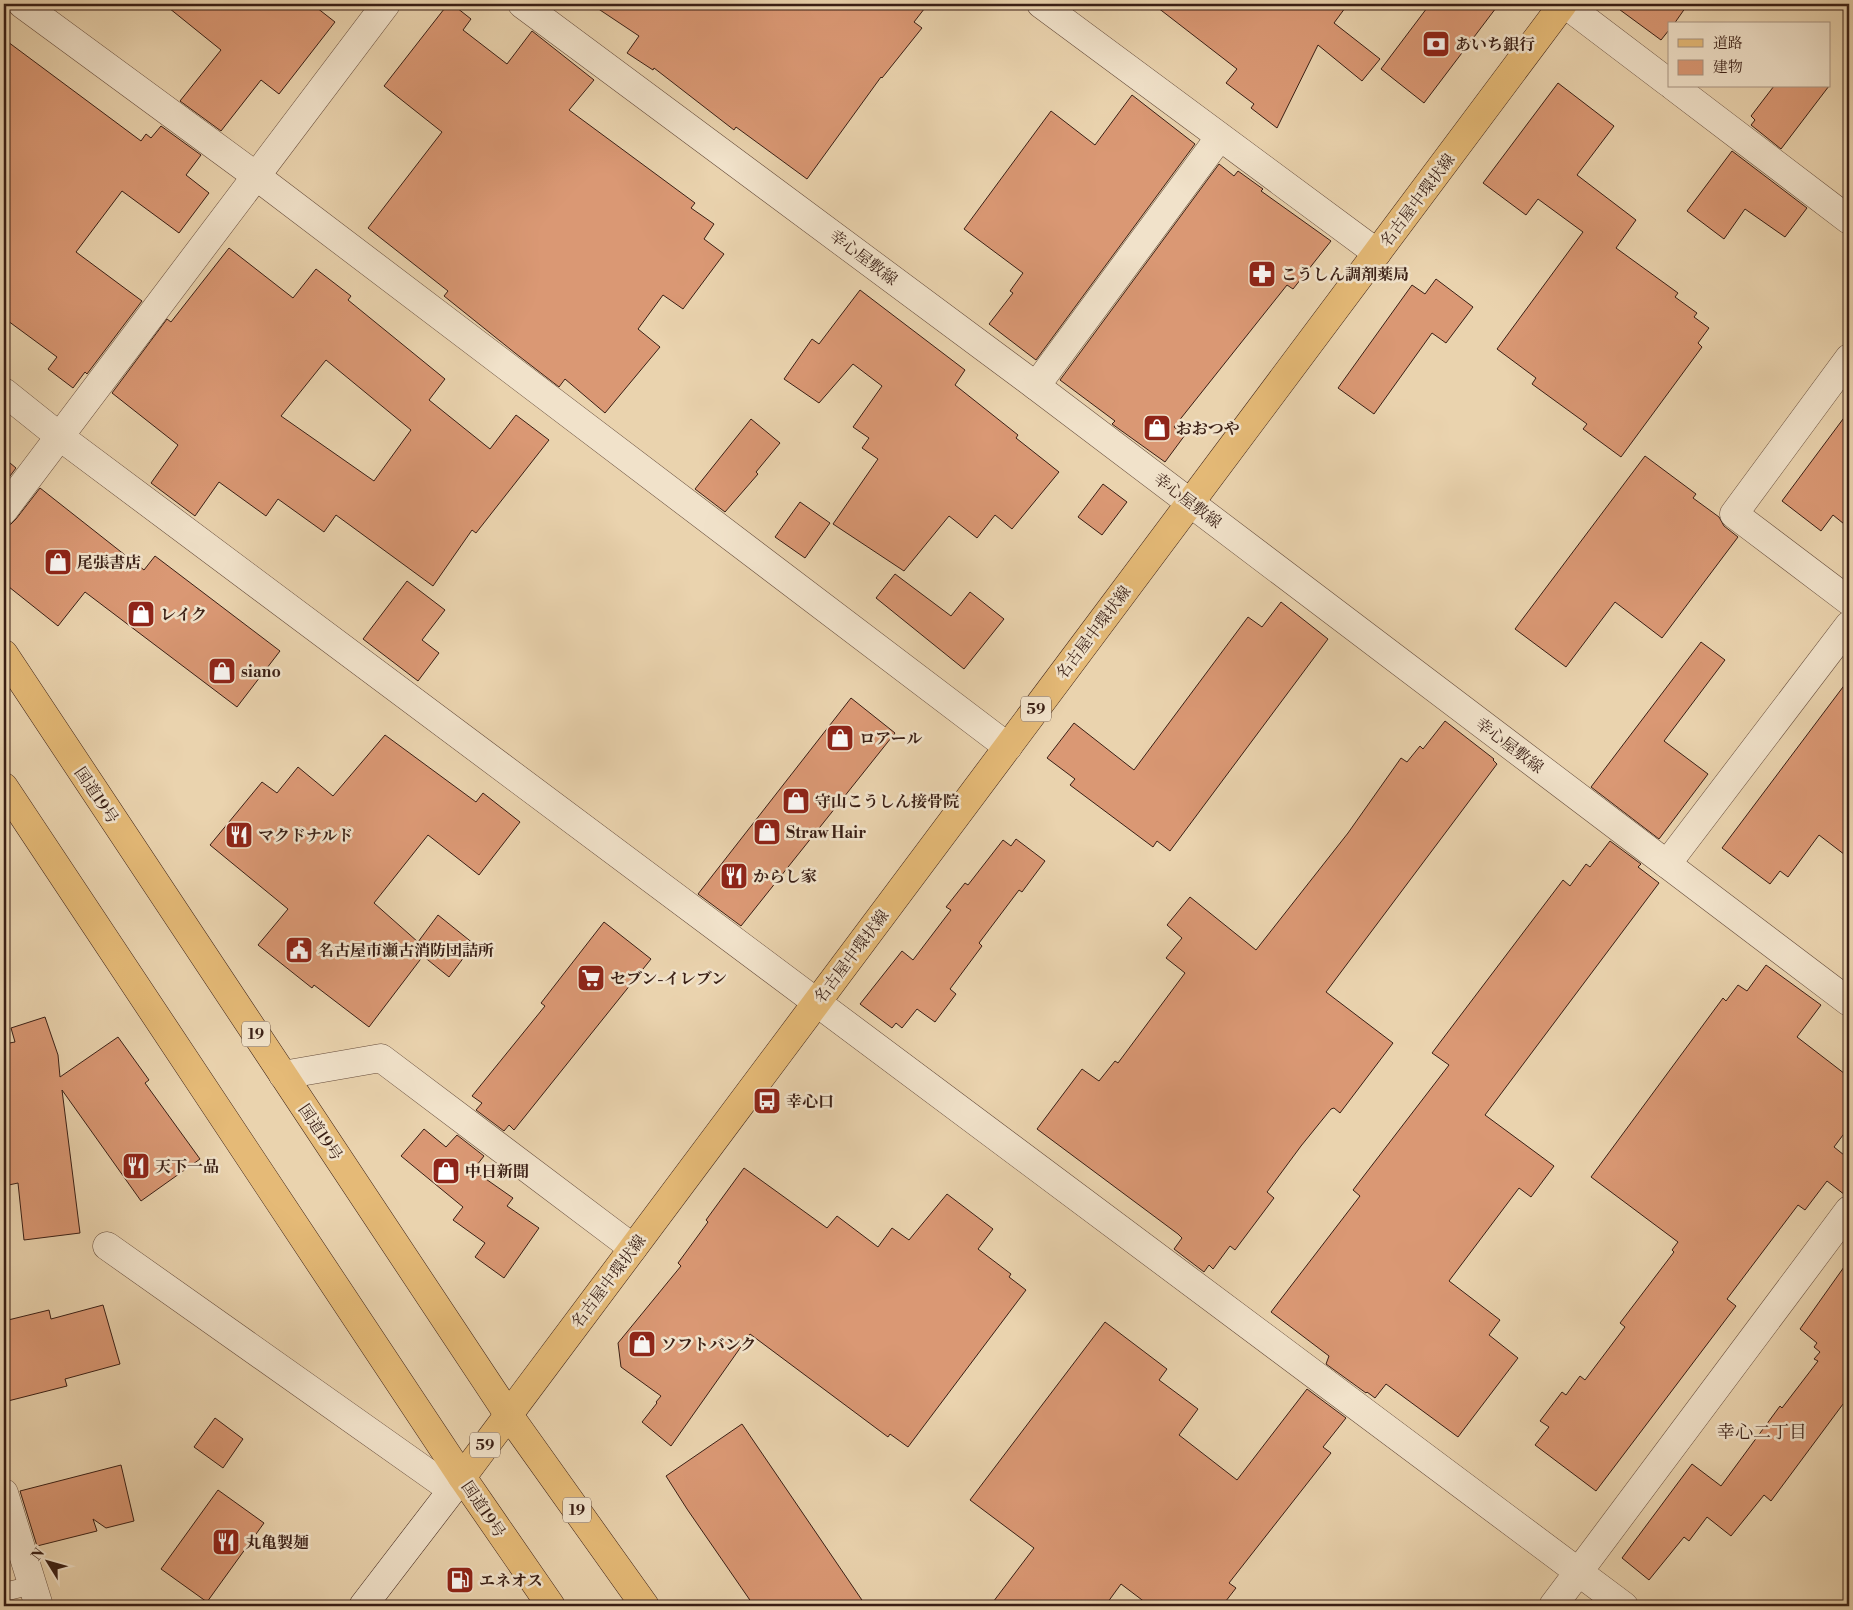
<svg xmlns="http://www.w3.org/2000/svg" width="1853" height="1610" font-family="'Libre Bodoni','Noto Serif JP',serif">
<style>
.building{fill:#da9874;stroke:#3a1f15;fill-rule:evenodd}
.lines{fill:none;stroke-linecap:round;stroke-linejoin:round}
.lane-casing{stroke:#664c3b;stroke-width:19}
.street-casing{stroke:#664c3b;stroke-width:29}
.secondary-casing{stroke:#3a1f15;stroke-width:29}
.primary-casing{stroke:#3a1f15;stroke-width:29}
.highway-casing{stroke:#3a1f15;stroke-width:29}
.lane{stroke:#f1e2ca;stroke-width:18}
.street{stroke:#f1e2ca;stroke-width:28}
.secondary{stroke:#f1e2ca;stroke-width:28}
.primary{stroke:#e5ba77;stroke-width:28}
.highway{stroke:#e5ba77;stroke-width:28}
.labels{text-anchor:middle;stroke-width:5;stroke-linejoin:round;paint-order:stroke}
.shield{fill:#f1e2ca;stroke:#715a4b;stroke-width:1}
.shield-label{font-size:15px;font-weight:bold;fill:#3a1f15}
.poi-label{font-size:16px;font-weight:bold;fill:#3a1f15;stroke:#f1e2ca;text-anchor:start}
.street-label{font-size:16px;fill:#3a1f15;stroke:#f1e2ca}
.neighbourhood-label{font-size:18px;fill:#3a1f15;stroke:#f1e2ca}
</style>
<rect width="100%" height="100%" fill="#ead3ae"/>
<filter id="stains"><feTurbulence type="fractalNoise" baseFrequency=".004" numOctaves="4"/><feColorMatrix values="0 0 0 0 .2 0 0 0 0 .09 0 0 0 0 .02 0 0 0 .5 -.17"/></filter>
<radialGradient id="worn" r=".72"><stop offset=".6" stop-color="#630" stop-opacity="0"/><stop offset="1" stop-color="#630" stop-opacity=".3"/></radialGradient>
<!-- building -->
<g class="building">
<polygon points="164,4 312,4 335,22 279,94 261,80 221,131 180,101 221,50"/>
<polygon points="448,4 452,4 471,19 463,30 507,64 532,31 594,80 569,110 695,203 691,208 714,224 704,239 724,254 683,309 663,295 638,329 660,347 605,413 565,379 559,387 515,353 444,296 448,291 368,228 442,132 384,86"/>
<polygon points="591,4 928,4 914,22 922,28 882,78 881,77 807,179 736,127 734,130 654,68 653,70 627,53 639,36"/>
<polygon points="1153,4 1348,4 1334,23 1380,59 1362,81 1318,45 1277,128 1251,108 1254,104 1226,83 1237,69"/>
<polygon points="1430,4 1499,4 1424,103 1381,69"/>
<polygon points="1612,4 1688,4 1674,24 1669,24 1669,30 1661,40"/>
<polygon points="4,39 141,141 146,134 151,138 161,126 201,155 186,175 209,193 179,233 122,191 76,252 142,301 87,374 85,372 73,388 48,369 57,357 4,318"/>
<polygon points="1558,83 1614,126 1577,175 1636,220 1616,248 1678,293 1675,297 1697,313 1694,317 1709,328 1698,343 1702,347 1621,457 1583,429 1587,424 1532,384 1536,378 1497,349 1583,232 1538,199 1526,215 1483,183"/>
<polygon points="1774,86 1829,86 1781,149 1751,125 1755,120 1751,116"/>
<polygon points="1132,95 1195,144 1036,360 989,324 1013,293 1010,291 1023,273 964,229 1051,111 1095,145"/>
<polygon points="1732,151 1807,208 1785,237 1745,209 1724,239 1687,211"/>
<polygon points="1219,164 1234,176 1238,171 1263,189 1261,191 1331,241 1293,289 1287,285 1174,427 1185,435 1165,462 1112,424 1115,421 1060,380"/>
<path d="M 229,248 L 293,298 L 316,269 L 351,296 L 348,300 L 445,379 L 429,400 L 490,449 L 516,415 L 549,440 L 476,533 L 472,530 L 433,586 L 336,515 L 324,532 L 278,499 L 266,516 L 219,482 L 195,516 L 151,483 L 178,445 L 112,393 L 167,319 L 171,322 ZM 326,360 L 411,430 L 374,481 L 281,416 Z"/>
<polygon points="1436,279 1473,307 1446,343 1432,333 1374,414 1338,388 1412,285 1425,294"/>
<polygon points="860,290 965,370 955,385 1018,435 1016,438 1059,472 1012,529 995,515 977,538 949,516 904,571 833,524 878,459 862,448 869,438 853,427 882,386 853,364 819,403 784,379 812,339 819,344"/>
<polygon points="1849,411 1849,528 1833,515 1821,531 1782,501"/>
<polygon points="751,419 780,443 756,472 758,474 725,512 695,489"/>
<polygon points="1645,456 1696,494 1693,498 1719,517 1724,526 1738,537 1662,638 1615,602 1566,667 1515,629"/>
<polygon points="4,458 16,468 4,484"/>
<polygon points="1103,484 1127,502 1102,535 1078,517"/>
<polygon points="40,488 144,570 155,556 280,651 237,707 85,592 58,626 4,583 4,525 11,524 16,519"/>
<polygon points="800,502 830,523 805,558 775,537"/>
<polygon points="895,574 951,616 970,592 1004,619 964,669 876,598"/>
<polygon points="407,581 445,610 422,640 439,653 418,681 363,639"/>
<polygon points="1281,602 1328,639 1170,851 1157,841 1153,847 1070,785 1075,779 1047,758 1074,723 1134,770 1248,617 1262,627"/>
<polygon points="1701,642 1725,660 1664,741 1708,774 1659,839 1591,787"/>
<polygon points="1849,679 1849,858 1819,835 1788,877 1780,871 1770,884 1722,848"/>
<polygon points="851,698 895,733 741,926 698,894"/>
<polygon points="1445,721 1494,759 1493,760 1497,764 1326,992 1393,1043 1340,1113 1334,1108 1331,1109 1301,1146 1267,1192 1274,1198 1235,1250 1230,1246 1213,1269 1209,1265 1204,1272 1174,1249 1182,1238 1178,1234 1037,1129 1082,1069 1099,1081 1115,1061 1118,1063 1185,973 1166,958 1182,938 1167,925 1190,897 1256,950 1348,833 1401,758 1407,762 1420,746 1423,749"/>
<polygon points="385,735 476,802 483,793 520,822 479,875 428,835 374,903 418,942 438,915 474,944 449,977 423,956 369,1027 314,985 312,988 258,945 288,909 210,845 262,782 277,793 298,767 333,796"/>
<polygon points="1016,839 1045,861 1022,892 1019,890 979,943 982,946 950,989 956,994 935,1022 917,1009 902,1028 896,1023 892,1028 860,1004 902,951 913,960 951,910 946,907 965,883 968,885 1003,840 1011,846"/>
<polygon points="1610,841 1641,864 1638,867 1659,883 1485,1115 1554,1166 1531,1197 1519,1188 1449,1281 1500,1320 1489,1335 1518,1358 1458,1437 1386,1384 1375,1398 1367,1392 1366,1393 1326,1364 1329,1356 1271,1312 1360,1196 1353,1190 1449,1065 1432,1053 1563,880 1570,886 1586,864 1590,867"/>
<polygon points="604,922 651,959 514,1130 509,1125 504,1131 476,1110 482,1103 472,1096 545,1006 541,1003"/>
<polygon points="1766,965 1821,1005 1797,1037 1849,1077 1849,1127 1834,1147 1849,1159 1849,1195 1845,1195 1827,1181 1805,1210 1798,1205 1727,1299 1736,1306 1596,1491 1535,1445 1549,1427 1540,1421 1562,1392 1566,1395 1580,1376 1585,1380 1625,1327 1620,1323 1674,1252 1672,1250 1678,1242 1591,1177 1723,998 1726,1001 1738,985 1747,991"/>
<polygon points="45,1017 58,1055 60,1077 118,1037 149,1080 145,1083 200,1159 141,1201 62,1090 80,1233 24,1240 18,1183 4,1186 4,1044 15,1042 11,1028"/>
<polygon points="424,1129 446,1147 457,1135 484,1156 473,1170 513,1198 507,1206 539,1228 504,1278 475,1257 485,1243 453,1220 463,1207 401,1156"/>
<polygon points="744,1168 827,1228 837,1216 878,1247 892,1228 909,1240 947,1194 993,1229 978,1249 1011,1274 1009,1277 1026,1290 908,1447 890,1434 888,1437 750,1334 671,1446 642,1422 657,1403 656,1402 661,1396 621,1367 618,1343 681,1266 678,1263 708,1222 706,1220"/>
<polygon points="1849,1260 1849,1396 1771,1501 1764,1495 1731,1536 1707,1517 1689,1541 1684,1537 1649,1580 1622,1558 1692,1464 1721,1486 1780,1406 1782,1408 1818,1361 1814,1359 1820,1352 1814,1347 1817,1343 1800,1329"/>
<polygon points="103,1305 120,1364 65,1379 67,1386 4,1402 4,1321 49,1310 51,1319"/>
<polygon points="1105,1322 1167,1369 1159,1380 1198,1409 1179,1435 1237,1480 1307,1389 1346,1418 1323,1447 1331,1453 1229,1583 1236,1588 1222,1606 1150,1606 1121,1584 1105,1606 990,1606 1034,1548 970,1500"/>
<polygon points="215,1418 243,1439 223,1468 194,1447"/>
<polygon points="742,1424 866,1606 754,1606 687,1509 666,1476"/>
<polygon points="121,1465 134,1521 106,1528 93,1519 97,1531 37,1546 20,1491"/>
<polygon points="218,1490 264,1523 207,1602 161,1569"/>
</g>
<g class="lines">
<defs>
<polyline id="lane" points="4,1592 33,1585"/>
<g id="street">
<polyline points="22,4 256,176 1008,747"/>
<polyline points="522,4 1036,386 1849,1002"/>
<polyline points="1041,4 1377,253"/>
<polyline points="1565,4 1669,83"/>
<polyline points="1673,86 1849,220"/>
<polyline points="1849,358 1734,514 1849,601"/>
<polyline points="1036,386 1219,138"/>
<polyline points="4,392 59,436 1624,1606"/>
<polyline points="4,510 386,4"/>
<polyline points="1667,864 1849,625"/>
<polyline points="283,1075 381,1058 633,1248"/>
<polyline points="107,1246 452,1490"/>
<polyline points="4,1493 39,1606"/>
<polyline points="1553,1606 1849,1210"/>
</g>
<polyline id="secondary" points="363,1606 462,1477"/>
<polyline id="primary" points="462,1477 1563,4"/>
<g id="highway">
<polyline points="4,654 508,1414 645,1606"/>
<polyline points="4,787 462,1477 551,1606"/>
</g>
</defs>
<!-- lane casing -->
<use href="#lane" class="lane-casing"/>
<!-- street casing -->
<use href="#street" class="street-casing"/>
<!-- secondary casing -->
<use href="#secondary" class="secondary-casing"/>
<!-- primary casing -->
<use href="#primary" class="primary-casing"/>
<!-- highway casing -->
<use href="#highway" class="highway-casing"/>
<!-- lane -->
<use href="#lane" class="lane"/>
<!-- street -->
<use href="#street" class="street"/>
<!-- secondary -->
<use href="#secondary" class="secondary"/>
<!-- primary -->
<use href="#primary" class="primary"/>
<!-- highway -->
<use href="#highway" class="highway"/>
</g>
<!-- icons -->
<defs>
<symbol id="bank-square" viewBox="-11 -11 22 22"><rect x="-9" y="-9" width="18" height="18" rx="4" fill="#8f2418" stroke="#f1e2ca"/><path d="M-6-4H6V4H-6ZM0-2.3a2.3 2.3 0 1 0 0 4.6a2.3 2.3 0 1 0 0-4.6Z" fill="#fff"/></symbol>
<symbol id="pharmacy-square" viewBox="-11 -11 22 22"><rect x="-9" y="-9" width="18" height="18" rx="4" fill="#8f2418" stroke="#f1e2ca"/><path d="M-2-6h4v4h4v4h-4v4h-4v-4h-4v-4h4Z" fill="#fff"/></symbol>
<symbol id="shop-square" viewBox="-11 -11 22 22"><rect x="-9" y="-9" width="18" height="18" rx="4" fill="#8f2418" stroke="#f1e2ca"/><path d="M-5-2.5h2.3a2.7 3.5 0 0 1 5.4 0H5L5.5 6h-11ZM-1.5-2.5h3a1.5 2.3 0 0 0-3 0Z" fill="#fff"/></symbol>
<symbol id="restaurant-square" viewBox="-11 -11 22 22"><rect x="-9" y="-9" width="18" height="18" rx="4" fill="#8f2418" stroke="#f1e2ca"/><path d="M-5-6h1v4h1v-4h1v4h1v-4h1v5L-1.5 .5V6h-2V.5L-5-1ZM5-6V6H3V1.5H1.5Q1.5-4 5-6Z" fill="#fff"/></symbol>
<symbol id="civic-square" viewBox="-11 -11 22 22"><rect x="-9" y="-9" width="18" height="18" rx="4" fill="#8f2418" stroke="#f1e2ca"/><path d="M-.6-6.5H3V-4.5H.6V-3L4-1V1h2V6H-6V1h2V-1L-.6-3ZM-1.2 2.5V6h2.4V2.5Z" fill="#fff"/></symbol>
<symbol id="supermarket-square" viewBox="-11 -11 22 22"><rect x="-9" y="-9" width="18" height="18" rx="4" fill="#8f2418" stroke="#f1e2ca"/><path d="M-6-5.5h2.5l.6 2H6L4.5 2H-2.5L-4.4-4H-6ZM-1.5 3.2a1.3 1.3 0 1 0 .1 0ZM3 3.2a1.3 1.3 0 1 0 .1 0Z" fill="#fff"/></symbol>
<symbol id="bus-square" viewBox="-11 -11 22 22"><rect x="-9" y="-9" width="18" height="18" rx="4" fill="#8f2418" stroke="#f1e2ca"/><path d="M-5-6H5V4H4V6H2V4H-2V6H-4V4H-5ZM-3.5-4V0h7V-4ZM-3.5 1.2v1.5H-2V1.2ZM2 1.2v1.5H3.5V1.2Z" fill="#fff"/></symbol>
<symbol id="fuel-square" viewBox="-11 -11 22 22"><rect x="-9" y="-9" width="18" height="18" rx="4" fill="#8f2418" stroke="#f1e2ca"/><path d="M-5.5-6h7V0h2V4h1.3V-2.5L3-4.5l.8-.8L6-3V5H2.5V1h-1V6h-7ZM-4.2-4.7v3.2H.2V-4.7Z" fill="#fff"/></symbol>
</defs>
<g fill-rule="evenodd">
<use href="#bank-square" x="1420" y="28" width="32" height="32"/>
<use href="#pharmacy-square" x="1246" y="258" width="32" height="32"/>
<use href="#shop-square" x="1141" y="412" width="32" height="32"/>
<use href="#shop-square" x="42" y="546" width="32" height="32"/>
<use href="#shop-square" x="125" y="598" width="32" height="32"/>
<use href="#shop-square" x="206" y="655" width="32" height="32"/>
<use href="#shop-square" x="824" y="722" width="32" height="32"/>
<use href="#shop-square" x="780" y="785" width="32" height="32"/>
<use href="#shop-square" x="751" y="816" width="32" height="32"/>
<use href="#restaurant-square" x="223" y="819" width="32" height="32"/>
<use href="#restaurant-square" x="718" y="860" width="32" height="32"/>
<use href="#civic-square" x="283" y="934" width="32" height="32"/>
<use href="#supermarket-square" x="575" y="962" width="32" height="32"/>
<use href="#bus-square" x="751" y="1085" width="32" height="32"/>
<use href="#restaurant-square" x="120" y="1150" width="32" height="32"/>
<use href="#shop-square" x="430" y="1155" width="32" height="32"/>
<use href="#shop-square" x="626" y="1328" width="32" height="32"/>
<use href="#restaurant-square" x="210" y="1526" width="32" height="32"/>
<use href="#fuel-square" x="444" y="1564" width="32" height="32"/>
</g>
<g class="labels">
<!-- shield labels -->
<g class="shield">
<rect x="1021" y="696.5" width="30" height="25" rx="4"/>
<rect x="242" y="1021.5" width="28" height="25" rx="4"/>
<rect x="470" y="1432.5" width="30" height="25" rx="4"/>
<rect x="563" y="1497.5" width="28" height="25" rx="4"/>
</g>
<g class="shield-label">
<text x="1036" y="714">59</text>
<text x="256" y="1039">19</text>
<text x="485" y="1450">59</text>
<text x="577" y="1515">19</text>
</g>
<!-- poi labels -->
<g class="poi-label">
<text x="1455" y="50">あいち銀行</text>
<text x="1281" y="280">こうしん調剤薬局</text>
<text x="1176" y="434">おおつや</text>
<text x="77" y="568">尾張書店</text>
<text x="160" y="620">レイク</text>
<text x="241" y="677">siano</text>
<text x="859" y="744">ロアール</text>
<text x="815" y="807">守山こうしん接骨院</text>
<text x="786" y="838">Straw Hair</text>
<text x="258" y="841">マクドナルド</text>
<text x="753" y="882">からし家</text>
<text x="318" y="956">名古屋市瀬古消防団詰所</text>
<text x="610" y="984">セブン-イレブン</text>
<text x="786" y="1107">幸心口</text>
<text x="155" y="1172">天下一品</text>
<text x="465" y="1177">中日新聞</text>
<text x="661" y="1350">ソフトバンク</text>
<text x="245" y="1548">丸亀製麺</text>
<text x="479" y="1586">エネオス</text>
</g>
<!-- street labels -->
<g class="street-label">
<text transform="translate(1417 200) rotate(-53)" y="6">名古屋中環状線</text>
<text transform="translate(864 257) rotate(37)" y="6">幸心屋敷線</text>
<text transform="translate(1188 500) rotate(37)" y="6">幸心屋敷線</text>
<text transform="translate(1093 632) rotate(-53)" y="6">名古屋中環状線</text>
<text transform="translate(1510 745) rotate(37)" y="6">幸心屋敷線</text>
<text transform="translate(97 795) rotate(56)" y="6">国道19号</text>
<text transform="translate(851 956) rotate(-53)" y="6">名古屋中環状線</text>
<text transform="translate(321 1132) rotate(56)" y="6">国道19号</text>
<text transform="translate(608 1281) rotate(-53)" y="6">名古屋中環状線</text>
<text transform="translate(484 1509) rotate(56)" y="6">国道19号</text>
</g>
<!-- neighbourhood labels -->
<g class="neighbourhood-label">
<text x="1762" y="1438">幸心二丁目</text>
</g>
</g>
<!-- margin -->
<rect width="1853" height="1610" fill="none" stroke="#ead3ae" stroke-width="20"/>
<rect x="5" y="5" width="1843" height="1600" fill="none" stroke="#3a1f15" stroke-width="2.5"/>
<rect x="10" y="10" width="1833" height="1590" fill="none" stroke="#3a1f15"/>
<!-- legend -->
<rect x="1668" y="22" width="162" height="65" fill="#f1e2ca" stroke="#a89482"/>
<rect x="1678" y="39" width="25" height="8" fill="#e5ba77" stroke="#a89482"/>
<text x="1713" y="48" font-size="15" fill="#3a1f15">道路</text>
<rect x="1678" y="60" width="25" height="15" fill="#da9874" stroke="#a89482"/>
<text x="1713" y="72" font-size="15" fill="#3a1f15">建物</text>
<!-- north arrow -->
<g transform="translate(48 1562) rotate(307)" stroke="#f1e2ca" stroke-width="4" paint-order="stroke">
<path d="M0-4L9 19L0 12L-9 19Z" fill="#3a1f15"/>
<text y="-8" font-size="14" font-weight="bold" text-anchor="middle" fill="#3a1f15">N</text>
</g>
<rect width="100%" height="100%" filter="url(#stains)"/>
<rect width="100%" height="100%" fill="url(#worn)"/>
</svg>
